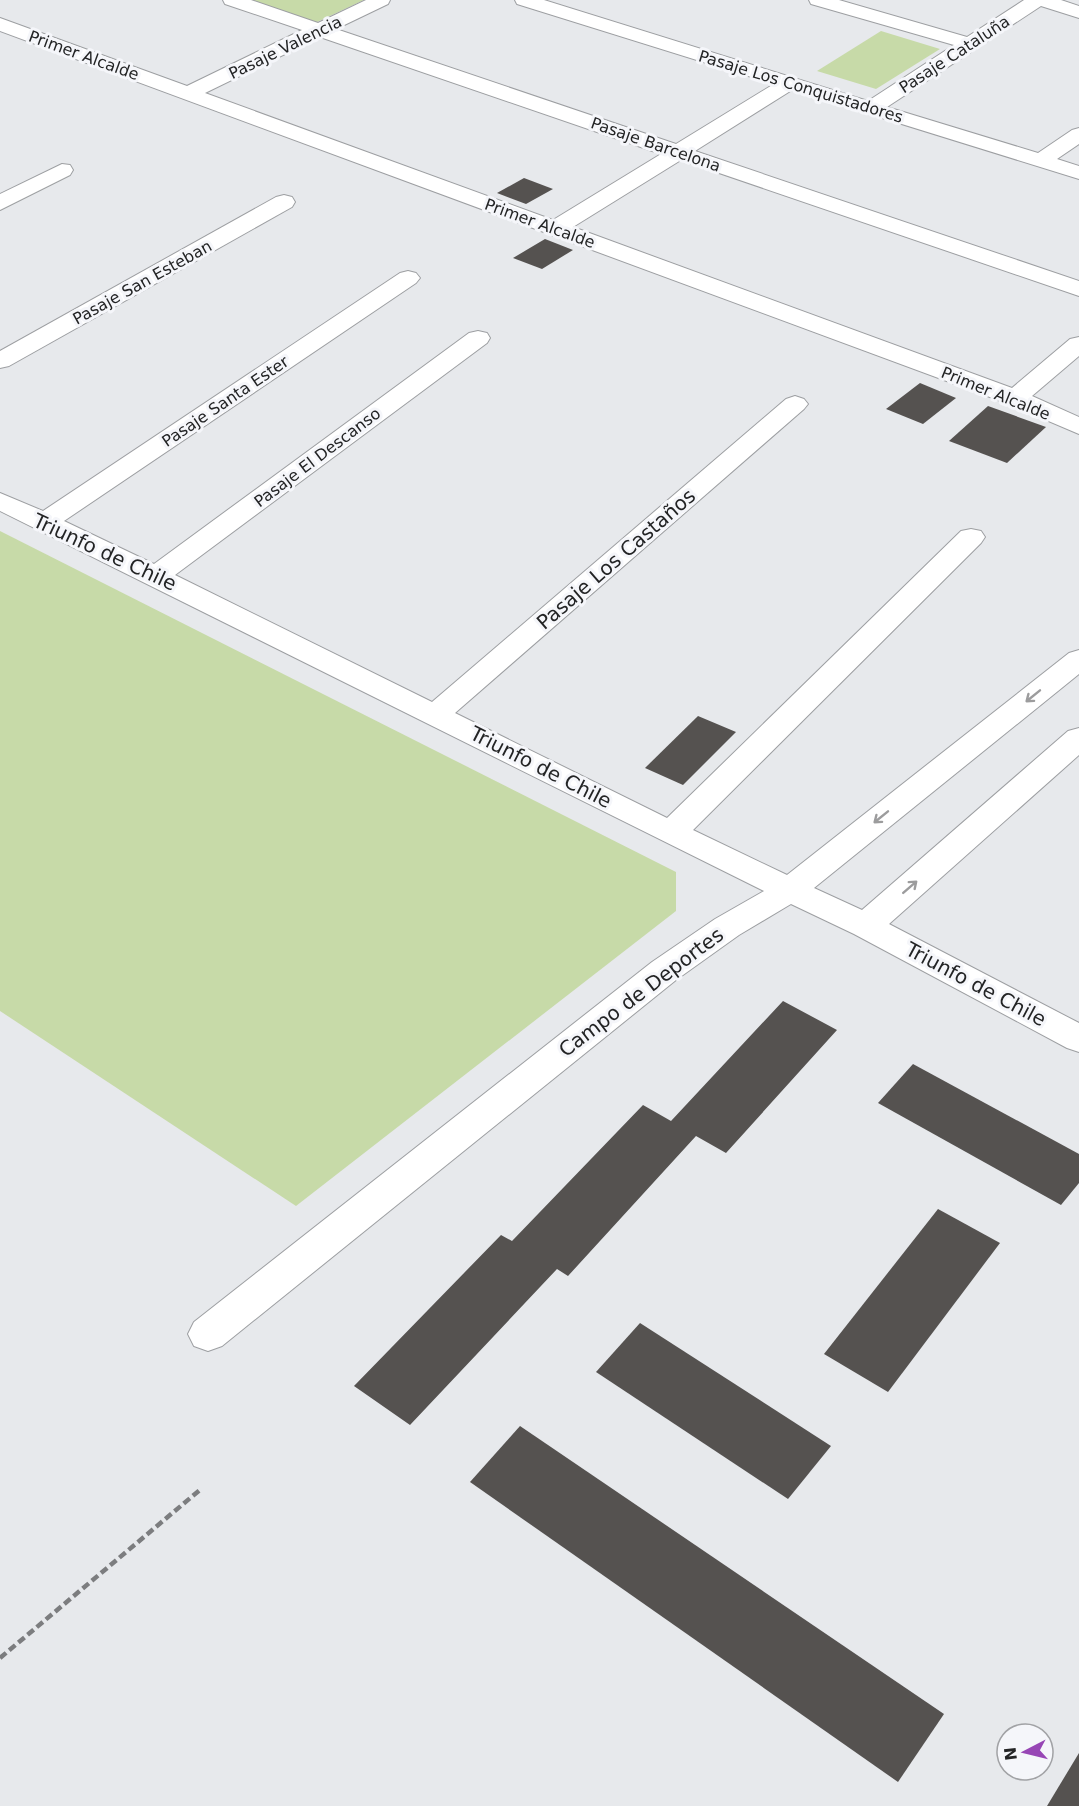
<svg xmlns="http://www.w3.org/2000/svg" width="1079" height="1806" font-family="'DejaVu Sans',sans-serif">
<style>
.green{fill:#c7daa8}
.building{fill:#555250}
.lines{fill:none;stroke-linecap:round;stroke-linejoin:round}
.minor-casing{stroke:#9d9fa2;stroke-width:2}
.path{stroke:#7c7d7f;stroke-width:4.5;stroke-dasharray:8 4;stroke-linecap:butt}
.minor{fill:#fff;fill-rule:evenodd}
.oneway{stroke:#9c9c9d}
.labels{text-anchor:middle;stroke-width:6;stroke-linejoin:round;paint-order:stroke}
.far-street-label{font-size:16px;fill:#232425;stroke:#f5f6fa}
.street-label{font-size:20px;fill:#232425;stroke:#f5f6fa}
</style>
<rect width="100%" height="100%" fill="#e7e9ec"/>
<!-- green -->
<g class="green">
<polygon points="248,0 364,0 315,23"/>
<polygon points="881,31 940,49 876,89 817,71"/>
<polygon points="0,531 676,872 676,911 296,1206 0,1011"/>
</g>
<!-- building -->
<g class="building">
<polygon points="524,178 553,189 526,204 497,193"/>
<polygon points="545,239 573,250 542,269 513,258"/>
<polygon points="920,383 956,398 923,424 886,409"/>
<polygon points="988,406 1046,427 1007,463 949,441"/>
<polygon points="698,716 736,732 683,785 645,768"/>
<polygon points="783,1001 837,1030 726,1153 696,1136 568,1276 557,1269 410,1425 354,1386 501,1235 512,1241 643,1105 671,1121"/>
<polygon points="913,1064 1079,1154 1079,1183 1061,1205 878,1103"/>
<polygon points="938,1209 1000,1243 888,1392 824,1354"/>
<polygon points="640,1323 831,1446 788,1499 596,1372"/>
<polygon points="520,1426 944,1714 898,1782 470,1482"/>
<polygon points="1079,1753 1079,1806 1047,1806"/>
</g>
<g class="lines">
<defs>
<g id="minor">
<path d="M 223,0 L 251,0 L 318,23 L 366,0 L 390,0 L 388,4 L 336,29 L 676,144 L 774,84 L 517,4 L 515,0 L 544,0 L 868,101 L 954,45 L 811,4 L 809,0 L 839,0 L 967,37 L 1024,0 L 1061,0 L 1079,6 L 1079,18 L 1041,6 L 887,107 L 1038,153 L 1072,130 L 1079,128 L 1079,144 L 1057,159 L 1079,166 L 1079,179 L 792,90 L 695,151 L 1079,281 L 1079,296 L 681,160 L 573,227 L 1012,388 L 1070,339 L 1079,337 L 1079,356 L 1032,396 L 1079,417 L 1079,434 L 1006,403 L 0,31 L 0,18 L 187,86 L 302,30 L 225,4 ZM 320,37 L 661,154 L 553,220 L 205,93 Z"/>
<polygon points="62,164 70,165 73,170 70,175 0,210 0,194"/>
<polygon points="284,195 292,197 295,202 292,207 9,366 0,368 0,351 276,197"/>
<polygon points="408,271 416,273 420,278 416,283 64,521 154,564 469,333 478,331 487,333 490,338 487,343 175,575 432,702 786,399 795,396 804,399 808,404 804,409 455,713 667,818 961,531 971,529 981,531 985,537 981,543 693,830 787,875 1069,653 1079,650 1079,674 814,888 862,910 1068,731 1079,728 1079,755 889,924 1079,1023 1079,1052 1067,1048 854,934 791,904 739,935 676,980 222,1346 208,1351 194,1346 188,1334 194,1322 652,962 715,919 764,891 0,511 0,493 43,511 400,273"/>
</g>
</defs>
<!-- minor casing -->
<use href="#minor" class="minor-casing"/>
<!-- path -->
<polyline class="path" points="0,1658 201,1489"/>
<!-- minor -->
<use href="#minor" class="minor"/>
</g>
<!-- one-way arrows -->
<defs><path id="oneway-shaft" d="M-6 0H5M1.5-3L5.5 0L1.5 3" fill="none" stroke-width="1.6" stroke-linecap="round" stroke-linejoin="round" transform="scale(1.5)"/></defs>
<g class="oneway">
<use href="#oneway-shaft" transform="translate(1033 696) rotate(141)"/>
<use href="#oneway-shaft" transform="translate(881 817) rotate(141)"/>
<use href="#oneway-shaft" transform="translate(910 887) rotate(-41)"/>
</g>
<g class="labels">
<!-- far-street labels -->
<g class="far-street-label">
<text transform="translate(285 47) rotate(-26)" y="6">Pasaje Valencia</text>
<text transform="translate(954 54) rotate(-33)" y="6">Pasaje Cataluña</text>
<text transform="translate(84 55) rotate(20)" y="6">Primer Alcalde</text>
<text transform="translate(801 86) rotate(17)" y="6">Pasaje Los Conquistadores</text>
<text transform="translate(656 144) rotate(19)" y="6">Pasaje Barcelona</text>
<text transform="translate(540 223) rotate(20)" y="6">Primer Alcalde</text>
<text transform="translate(142 282) rotate(-29)" y="6">Pasaje San Esteban</text>
<text transform="translate(996 393) rotate(22)" y="6">Primer Alcalde</text>
<text transform="translate(225 401) rotate(-34)" y="6">Pasaje Santa Ester</text>
<text transform="translate(317 457) rotate(-37)" y="6">Pasaje El Descanso</text>
</g>
<!-- street labels -->
<g class="street-label">
<text transform="translate(105 552) rotate(25)" y="7">Triunfo de Chile</text>
<text transform="translate(616 559) rotate(-41)" y="7">Pasaje Los Castaños</text>
<text transform="translate(541 767) rotate(27)" y="7">Triunfo de Chile</text>
<text transform="translate(976 984) rotate(28)" y="7">Triunfo de Chile</text>
<text transform="translate(641 992) rotate(-37)" y="7">Campo de Deportes</text>
</g>
</g>
<!-- north arrow -->
<g transform="translate(1025 1752) rotate(263)"><circle r="28" fill="#f5f6fa" stroke="#a1a2a5" stroke-width="1.5"/>
<path d="M0-4.5L10 22L0 15L-10 22Z" fill="#9746b5"/>
<text y="-9" font-size="16" font-weight="bold" text-anchor="middle" fill="#232425">N</text>
</g>
</svg>
